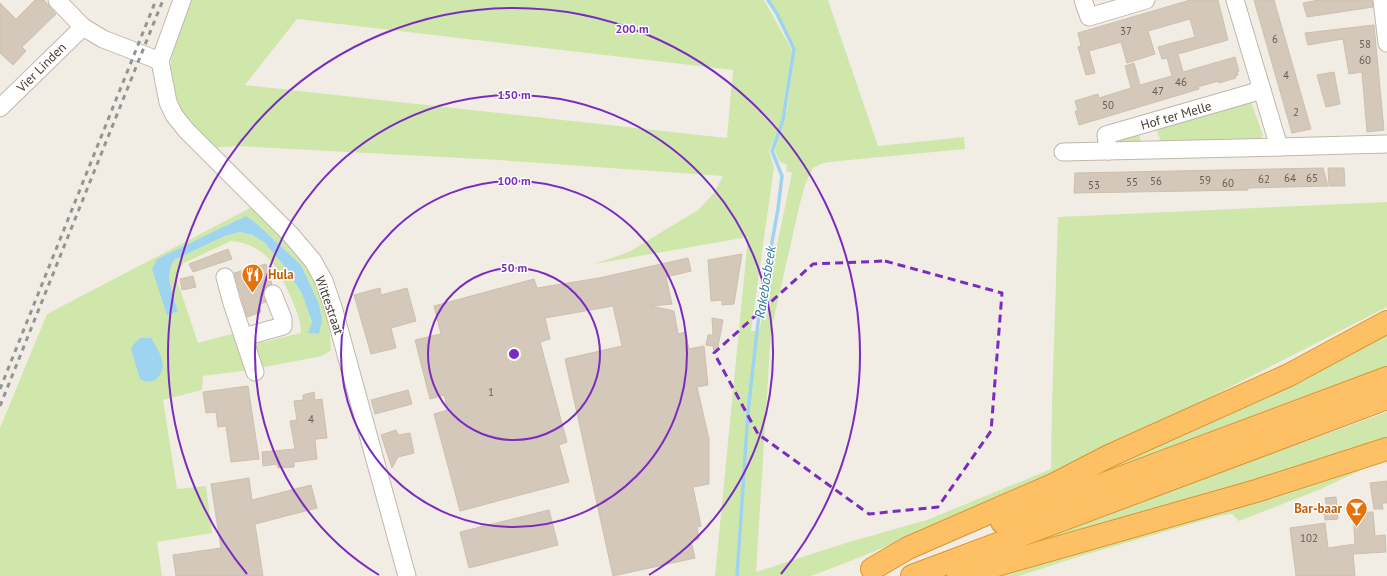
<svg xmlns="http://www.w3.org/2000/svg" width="1387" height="576" font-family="'PT Sans',sans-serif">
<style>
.green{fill:#d0e7ac;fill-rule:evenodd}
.water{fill:#9fd4f0}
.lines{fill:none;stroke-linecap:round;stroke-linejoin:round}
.stream{stroke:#9fd4f0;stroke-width:3.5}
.building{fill:#d3c8b9;stroke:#cebfad}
.minor-casing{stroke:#c0b7aa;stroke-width:19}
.highway-casing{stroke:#dc9433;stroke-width:24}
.minor{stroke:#fff;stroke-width:17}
.highway{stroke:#fdc064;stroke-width:22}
.rail{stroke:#949494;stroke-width:3;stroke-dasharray:5 5;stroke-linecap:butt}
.marked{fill:none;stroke:#7b2cbf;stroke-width:3;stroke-dasharray:8 5;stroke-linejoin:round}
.ring{fill:none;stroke:#7b2cbf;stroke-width:2}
.labels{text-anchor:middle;stroke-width:3;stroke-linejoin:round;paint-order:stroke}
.number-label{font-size:11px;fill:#686055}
.street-label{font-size:13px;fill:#443d34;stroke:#fff}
.food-label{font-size:13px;font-weight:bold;fill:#c56008;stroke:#fff;text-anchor:start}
.water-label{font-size:14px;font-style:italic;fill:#2d7ba7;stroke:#fff}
.centre{fill:#7b2cbf;stroke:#fff;stroke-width:2}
.ring-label{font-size:12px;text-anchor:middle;font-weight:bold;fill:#7b2cbf;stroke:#fff;stroke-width:3;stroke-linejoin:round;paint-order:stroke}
</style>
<rect width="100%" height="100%" fill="#f2ede4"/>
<!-- green -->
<g class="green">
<path d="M 190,0 L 764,0 L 792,50 L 784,110 L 781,122 L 769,151 L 774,167 L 751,331 L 759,331 L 792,173 L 786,171 L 787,165 L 779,161 L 774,149 L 787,110 L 795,50 L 769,0 L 828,0 L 878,146 L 964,137 L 965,149 L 839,161 L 823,163 L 813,168 L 805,185 L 800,203 L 771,331 L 756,572 L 849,542 L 927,520 L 1051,469 L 1052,404 L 1058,217 L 1387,202 L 1387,307 L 1195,405 L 1051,473 L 954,519 L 853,560 L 811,576 L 715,576 L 748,237 L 594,264 L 629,252 L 698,210 L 714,193 L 723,176 L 499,160 L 235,146 L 212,148 L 180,111 L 174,95 L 170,73 L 172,49 ZM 297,19 L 733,70 L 727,138 L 245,85 Z"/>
<polygon points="1250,99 1263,135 1260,142 1162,144 1155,126"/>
<polygon points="1138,131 1142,144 1119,145 1119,137"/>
<path d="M 252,207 L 291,246 L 312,272 L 325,309 L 330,335 L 331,350 L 322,356 L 249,370 L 203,376 L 202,390 L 163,400 L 177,489 L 206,486 L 212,533 L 157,542 L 162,576 L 0,576 L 0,428 L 47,314 ZM 246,216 L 256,223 L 301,265 L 319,334 L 309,333 L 312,322 L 302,294 L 285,267 L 264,242 L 252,235 L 240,232 L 225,236 L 174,260 C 164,276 173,293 178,311 L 157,260 ZM 231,241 C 263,244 276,264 288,291 C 295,307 300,316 301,333 L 251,345 L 239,332 L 198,343 L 177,280 L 177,271 L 184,263 Z"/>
<polygon points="1387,329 1387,366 1027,502"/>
<polygon points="1387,412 1387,441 997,557 1181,487"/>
<polygon points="1387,456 1387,461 1361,470 1321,489 1239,521 1232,514 1219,516 1084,555 1019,576 989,576"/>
</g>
<!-- water -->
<g class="water">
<path d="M 246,216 L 256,223 L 301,265 L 319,304 L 322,320 L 319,334 L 308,333 L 312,322 L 302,294 L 285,267 L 264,242 L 252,235 L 240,232 L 225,236 L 174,260 C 164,276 173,294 178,311 L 167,315 L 152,269 L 157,259 Z"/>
<path d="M 140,338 L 151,338 C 159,352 171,368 155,380 C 150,383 145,382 140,379 L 131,349 L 134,344 Z"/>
</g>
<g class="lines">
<!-- stream -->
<polyline class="stream" points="737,576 748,412 759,314 778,209 782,176 772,151 783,120 794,49 777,14 768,0"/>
</g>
<!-- building -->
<g class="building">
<polygon points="35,0 44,0 56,14 22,47 26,51 13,65 0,53 0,3 16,19"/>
<polygon points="1190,0 1218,0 1228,40 1178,54 1183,72 1235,57 1239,71 1237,72 1238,75 1235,76 1236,78 1219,83 1219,81 1201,86 1198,87 1199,89 1079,125 1075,111 1078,111 1075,101 1098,94 1099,98 1131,88 1125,66 1134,63 1140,85 1172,76 1167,58 1162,59 1158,47 1195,37 1190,19 1148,31 1155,54 1127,63 1121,42 1089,51 1095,73 1086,75 1078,47 1081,46 1078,33"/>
<polygon points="1254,0 1274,0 1311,129 1292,133"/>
<polygon points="1319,0 1372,0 1373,7 1307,17 1303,3"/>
<polygon points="1374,25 1384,130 1367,132 1362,72 1349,74 1343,39 1308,45 1305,33"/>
<polygon points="1334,72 1340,104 1326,107 1317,75"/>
<polygon points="1323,168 1328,186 1248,188 1248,190 1074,193 1075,173"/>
<polygon points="1328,168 1344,168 1345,186 1329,186"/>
<polygon points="228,249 232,259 193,272 189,264"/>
<polygon points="742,254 734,304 722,305 722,300 711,301 708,260"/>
<polygon points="688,258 691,271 666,277 672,304 651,306 674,311 678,334 685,332 689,349 704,346 708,385 697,387 709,439 709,484 693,487 701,526 697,527 699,539 691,541 695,558 613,576 565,359 622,346 613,306 545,318 550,339 540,342 567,442 559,445 569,482 460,511 434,414 448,410 444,395 430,399 415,340 441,334 434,306 534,279 537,288 599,278"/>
<polygon points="266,264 272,284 265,288 263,292 266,302 259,304 261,312 247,317 234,273"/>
<polygon points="193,276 196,287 182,290 180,279"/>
<polygon points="380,288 381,295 407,288 416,321 391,328 396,348 371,354 354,295"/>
<polygon points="712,318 723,320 717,352 714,352 713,346 706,345 708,335 713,335"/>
<polygon points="248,386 259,459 231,462 226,426 218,427 216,412 206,413 203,392"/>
<polygon points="408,390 412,404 375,414 371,400"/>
<polygon points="314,392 315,400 322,399 327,438 316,439 315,441 317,459 294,462 294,467 278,468 277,464 263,466 262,452 295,449 290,421 297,420 294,401 303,400 303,395"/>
<polygon points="396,430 398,435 410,433 414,453 398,457 392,468 381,435"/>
<polygon points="249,478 252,500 311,485 317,508 255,524 263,576 176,576 173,555 221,548 211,484"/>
<polygon points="1387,481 1387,503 1382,503 1383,509 1374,509 1370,483"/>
<polygon points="1336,497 1338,519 1325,520 1324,508 1327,508 1325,498"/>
<polygon points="549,510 558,545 469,568 460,532"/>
<polygon points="1373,512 1375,536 1385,535 1386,552 1353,554 1355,576 1296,576 1290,528 1325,523 1328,548 1355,544 1353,513"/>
</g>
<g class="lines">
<defs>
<g id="minor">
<polyline points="57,0 83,27 103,39 160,61"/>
<polyline points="182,0 160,61 168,102 174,115 186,130 291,235 313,261 324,281 333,307 407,576"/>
<polyline points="1083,0 1089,17 1146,0"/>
<polyline points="1235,0 1279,147 1387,144"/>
<polyline points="1382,0 1387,43"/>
<polyline points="0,108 83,27"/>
<polyline points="1108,151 1106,135 1262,90"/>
<polyline points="1063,152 1279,147"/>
<polyline points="225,277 232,303 255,372"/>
<polyline points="244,337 283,326 283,319 273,294"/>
</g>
<g id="highway">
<polyline points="1002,522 1387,378"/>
<polyline points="872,569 908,548 1055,484 1109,456 1289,375 1387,322"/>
<polyline points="912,576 1387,398"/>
<polyline points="958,576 1256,491 1387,449"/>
</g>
</defs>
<!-- minor casing -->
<use href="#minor" class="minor-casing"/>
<!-- highway casing -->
<use href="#highway" class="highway-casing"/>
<!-- minor -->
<use href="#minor" class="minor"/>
<!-- highway -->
<use href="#highway" class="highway"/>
<!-- rail -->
<g class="rail">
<polyline points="0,389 156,0"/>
<polyline points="0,406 163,0"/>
</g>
</g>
<!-- marked area -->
<path class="marked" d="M 885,261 L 1002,293 L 991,431 L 938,507 L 869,514 L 758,434 L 714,353 L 813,264 Z"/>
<!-- distance rings -->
<g class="ring">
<circle cx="514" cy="354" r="86"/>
<circle cx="514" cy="354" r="173"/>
<path d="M379 575A259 259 0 1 1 649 575"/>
<path d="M247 574A346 346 0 1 1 781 574"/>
</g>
<!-- icons -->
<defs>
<symbol id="restaurant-pin" viewBox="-11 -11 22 30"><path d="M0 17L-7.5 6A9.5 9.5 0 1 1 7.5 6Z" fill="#e8710a" stroke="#fff"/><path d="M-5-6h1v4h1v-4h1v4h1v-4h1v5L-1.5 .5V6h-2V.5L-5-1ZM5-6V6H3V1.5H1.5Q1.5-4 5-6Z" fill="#fff"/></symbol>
<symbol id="bar-pin" viewBox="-11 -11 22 30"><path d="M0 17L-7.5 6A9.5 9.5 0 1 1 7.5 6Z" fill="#e8710a" stroke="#fff"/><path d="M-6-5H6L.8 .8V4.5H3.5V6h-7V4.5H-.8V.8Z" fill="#fff"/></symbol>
</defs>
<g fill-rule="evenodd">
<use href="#restaurant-pin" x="240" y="262" width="25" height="34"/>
<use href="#bar-pin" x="1344" y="496" width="25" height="34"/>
</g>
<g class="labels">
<!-- number labels -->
<g class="number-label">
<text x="1126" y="35">37</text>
<text x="1275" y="43">6</text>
<text x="1365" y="48">58</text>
<text x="1365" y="64">60</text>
<text x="1286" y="79">4</text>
<text x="1181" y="86">46</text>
<text x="1158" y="95">47</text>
<text x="1108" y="109">50</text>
<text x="1296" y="116">2</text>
<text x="1290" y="182">64</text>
<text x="1312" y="182">65</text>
<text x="1264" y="183">62</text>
<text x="1205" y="184">59</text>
<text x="1156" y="185">56</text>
<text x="1132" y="186">55</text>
<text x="1228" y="187">60</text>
<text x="1094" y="189">53</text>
<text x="491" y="396">1</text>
<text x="311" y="423">4</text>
<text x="1309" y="542">102</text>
</g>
<!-- street labels -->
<g class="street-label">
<text transform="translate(41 67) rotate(-45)" y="5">Vier Linden</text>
<text transform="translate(1176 115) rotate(-16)" y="5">Hof ter Melle</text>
<text transform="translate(330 305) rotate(71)" y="5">Wittestraat</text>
</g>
<!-- food labels -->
<g class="food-label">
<text x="268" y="279">Hula</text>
<text x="1342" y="513" text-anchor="end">Bar-baar</text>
</g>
<!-- water labels -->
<g class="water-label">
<text transform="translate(765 282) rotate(-81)" y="5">Rakebosbeek</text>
</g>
</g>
<circle cx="514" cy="354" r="6" class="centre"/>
<g class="ring-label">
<text x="632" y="33">200 m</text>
<text x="514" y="99">150 m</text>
<text x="514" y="185">100 m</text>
<text x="514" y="272">50 m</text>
</g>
</svg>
